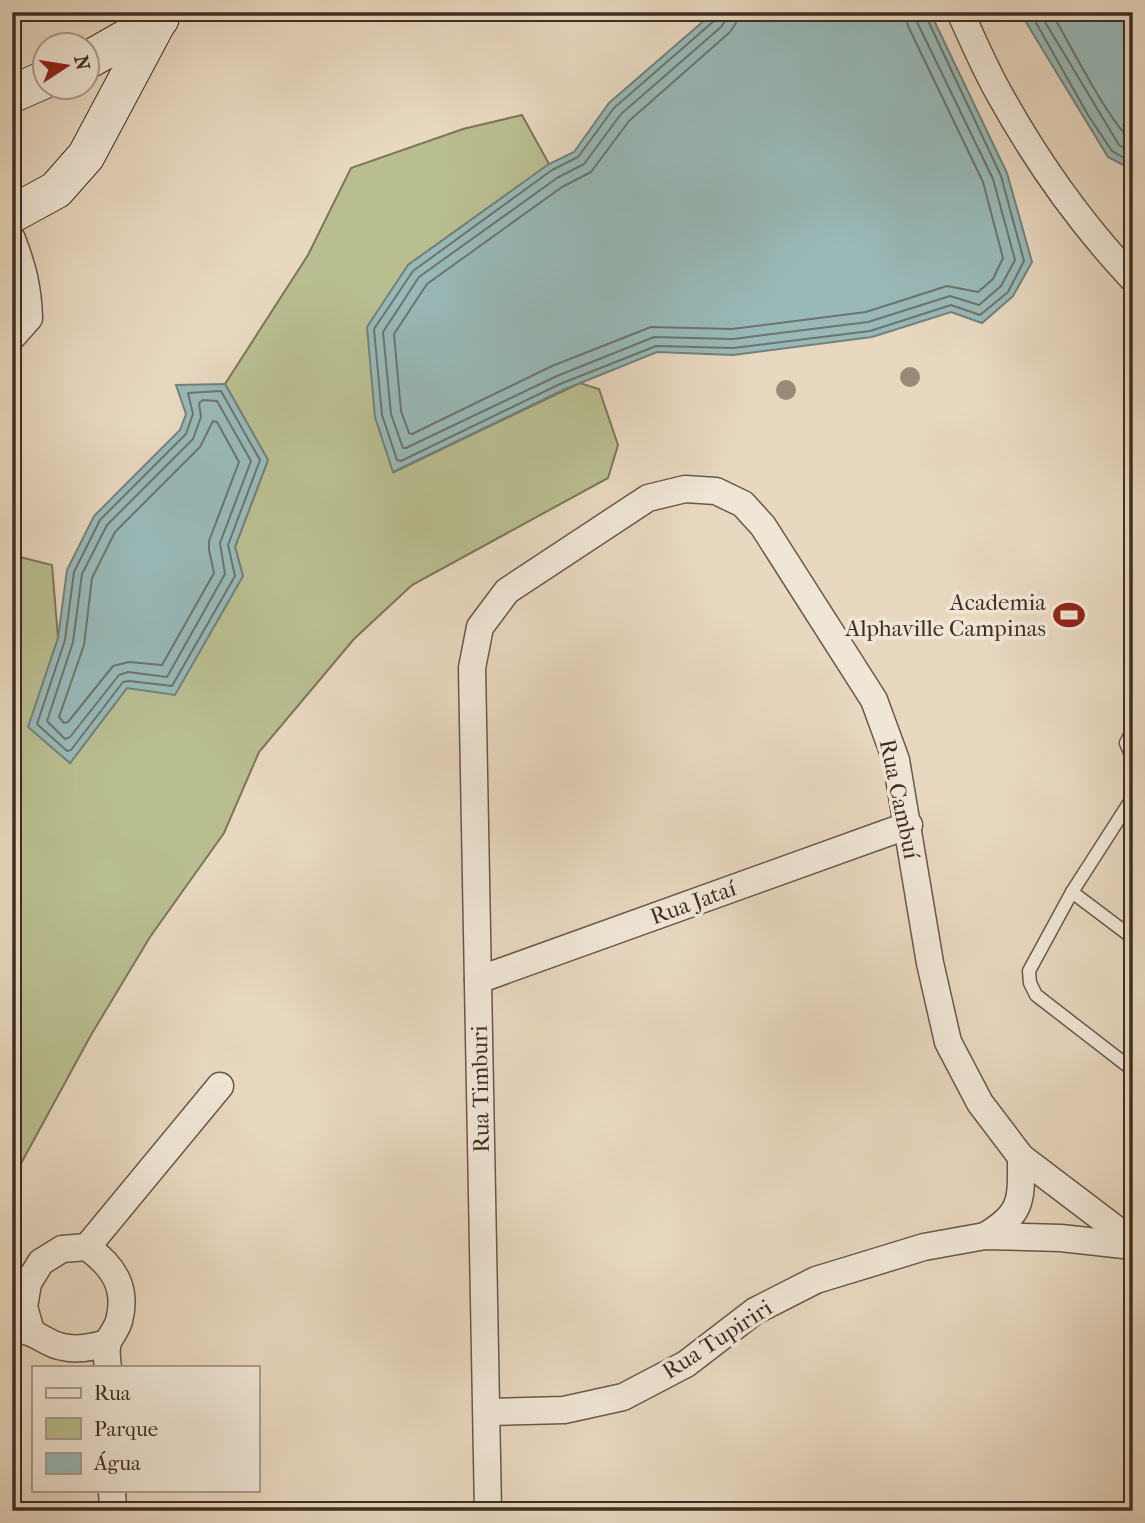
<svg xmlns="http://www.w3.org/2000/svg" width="1145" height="1523" font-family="'IM FELL French Canon',serif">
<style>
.green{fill:#b9be90;stroke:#7c7659;stroke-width:2}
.water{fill:#98b9b8;stroke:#74817c;stroke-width:2}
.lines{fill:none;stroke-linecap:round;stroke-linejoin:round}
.shore{stroke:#6c746d;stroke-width:2}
.service-casing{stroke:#69584a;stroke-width:15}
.minor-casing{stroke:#69584a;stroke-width:29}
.secondary-casing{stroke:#3f2e22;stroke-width:39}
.service{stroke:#f0e6d6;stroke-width:12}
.minor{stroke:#f0e6d6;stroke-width:26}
.secondary{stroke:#f0e6d6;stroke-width:37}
.tree{fill:#988a75}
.labels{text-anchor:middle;stroke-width:7;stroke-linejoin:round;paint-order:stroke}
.poi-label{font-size:23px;fill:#3f2e22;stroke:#f0e6d6;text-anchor:end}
.street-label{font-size:23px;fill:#3f2e22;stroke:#f0e6d6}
</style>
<rect width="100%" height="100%" fill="#e8d8c0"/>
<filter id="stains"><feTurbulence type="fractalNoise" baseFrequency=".00286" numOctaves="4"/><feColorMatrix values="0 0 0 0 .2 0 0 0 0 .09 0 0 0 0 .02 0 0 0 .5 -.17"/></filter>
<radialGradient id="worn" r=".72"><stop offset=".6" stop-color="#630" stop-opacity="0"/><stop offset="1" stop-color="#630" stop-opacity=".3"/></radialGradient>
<!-- green -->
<polygon class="green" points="522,115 549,164 408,265 394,472 580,383 599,389 618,445 608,478 412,585 354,639 259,752 224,833 150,937 91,1035 12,1180 12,555 52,565 58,638 29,727 70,763 127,688 243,576 235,547 268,460 225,384 308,255 351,168 463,129"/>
<!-- water -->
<g class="water">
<polygon points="714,12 930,12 1007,173 1032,262 1013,296 982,323 951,312 872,337 733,355 657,352 563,390 393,472 375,417 367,327 408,265 549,164 574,152 609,103"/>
<polygon points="1023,12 1133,12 1133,170 1108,157 1024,19"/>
<polygon points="225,384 268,460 235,547 243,576 175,695 127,688 70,763 28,727 58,638 67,570 94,516 180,430 186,414 176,385"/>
</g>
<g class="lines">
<!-- shore -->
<g class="shore">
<polyline points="718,12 715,20 614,108 578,157 552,170 413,271 374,329 382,415 397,460 401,461 560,384 656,346 733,348 870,331 951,305 980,315 1008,292 1024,261 1001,176 924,12"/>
<polyline points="726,12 726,20 721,27 621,114 584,164 557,178 419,277 383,332 391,414 403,448 406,448 557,376 654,337 733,339 868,322 950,296 979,305 1001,286 1015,260 993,179 917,22 915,12"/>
<polyline points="737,12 736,23 730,32 629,121 591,172 562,187 427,284 394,334 401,411 409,433 412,434 552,366 651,327 732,329 866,312 947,286 978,292 993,279 1003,258 983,182 908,26 905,12"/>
<polyline points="1030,12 1088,115 1112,151 1133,163"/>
<polyline points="1039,12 1119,145 1133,153"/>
<path d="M 1051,12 C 1067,38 1112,129 1133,141"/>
<polygon points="221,391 260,460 228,545 235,576 172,686 129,681 123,682 71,750 67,751 37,724 65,640 74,572 100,520 186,434 193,414 188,393"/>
<polygon points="203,400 217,401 251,461 220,543 225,574 167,677 128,672 119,675 70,737 65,739 47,721 73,642 82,574 107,525 193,439 201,417 199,403"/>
<polygon points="213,421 217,422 239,462 209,541 209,550 214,573 162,665 129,662 113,666 68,722 64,723 59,717 84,645 92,578 115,532 200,447"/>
</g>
<defs>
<g id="service">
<polyline points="1133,729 1126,743 1133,760"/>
<polyline points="1133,797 1072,892 1029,971 1030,983 1036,995 1133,1070"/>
<polyline points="1072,892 1133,938"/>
</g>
<g id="minor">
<path d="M 960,12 C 973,40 985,69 1000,95 C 1036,160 1082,225 1133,279"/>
<path d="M 12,239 C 23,268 28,287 29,318 L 12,337"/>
<polyline points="478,980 909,825"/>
<path d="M 985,1236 C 1024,1213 1021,1199 1021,1157"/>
<polyline points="87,1247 220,1086"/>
<path d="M 16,1330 C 32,1331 33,1334 47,1341 C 66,1352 87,1349 107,1343"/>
<path d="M 31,1331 L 24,1307 L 28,1283 L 41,1262 L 62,1249 L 87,1247 C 113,1266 128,1287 119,1321 C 117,1328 112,1334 109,1340 C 105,1348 107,1359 108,1367"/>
<polyline points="487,1412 564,1410 623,1397 686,1364 755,1311 816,1280 924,1247 985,1236 1061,1238 1133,1246"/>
<polyline points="112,1490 113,1511"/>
<polyline points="488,1511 472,668 480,627 507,591 648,498 685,489 716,491 743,504 763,526 874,700 896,760 930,963 948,1042 980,1103 1021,1157 1133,1242"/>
</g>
<g id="secondary">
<polyline points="88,60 160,19"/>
<polyline points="12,94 46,79"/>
<polyline points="12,214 56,190 86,156 159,19"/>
</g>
</defs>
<!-- service casing -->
<use href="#service" class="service-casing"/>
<!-- minor casing -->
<use href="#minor" class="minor-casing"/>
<!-- secondary casing -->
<use href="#secondary" class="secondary-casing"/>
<!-- service -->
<use href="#service" class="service"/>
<!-- minor -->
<use href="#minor" class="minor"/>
<!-- secondary -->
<use href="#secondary" class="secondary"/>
</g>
<!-- trees -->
<g class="tree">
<circle cx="910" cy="377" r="10"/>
<circle cx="786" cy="390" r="10"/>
</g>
<!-- icons -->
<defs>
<symbol id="stadium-bare" viewBox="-9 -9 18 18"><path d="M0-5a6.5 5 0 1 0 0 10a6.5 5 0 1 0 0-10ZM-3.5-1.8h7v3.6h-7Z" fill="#8f2418" stroke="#f0e6d6" stroke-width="2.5" paint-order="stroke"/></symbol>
</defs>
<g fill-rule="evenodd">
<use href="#stadium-bare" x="1047" y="593" width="44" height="44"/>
</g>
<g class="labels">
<!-- poi labels -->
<g class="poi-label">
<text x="1046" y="610">Academia<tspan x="1046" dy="26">Alphaville Campinas</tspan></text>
</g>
<!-- street labels -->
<g class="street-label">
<text transform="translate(900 799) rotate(78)" y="8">Rua Cambuí</text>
<text transform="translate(693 902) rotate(-20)" y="8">Rua Jataí</text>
<text transform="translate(480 1089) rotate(-91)" y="8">Rua Timburi</text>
<text transform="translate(717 1339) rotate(-33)" y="8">Rua Tupiriri</text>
</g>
</g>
<!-- margin -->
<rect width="1145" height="1523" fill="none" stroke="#e8d8c0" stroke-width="42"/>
<rect x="14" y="14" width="1117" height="1495" fill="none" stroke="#3f2e22" stroke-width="3.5"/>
<rect x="21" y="21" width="1103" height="1481" fill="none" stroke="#3f2e22" stroke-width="2"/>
<!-- legend -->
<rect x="32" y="1366" width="228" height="126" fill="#f0e6d6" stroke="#a99c8e" stroke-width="2"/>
<rect x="46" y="1388" width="35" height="10" fill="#f0e6d6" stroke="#a99c8e" stroke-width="2"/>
<text x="94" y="1400" font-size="21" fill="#3f2e22">Rua</text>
<rect x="46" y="1418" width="35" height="21" fill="#b9be90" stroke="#a99c8e" stroke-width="2"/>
<text x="94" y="1436" font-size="21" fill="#3f2e22">Parque</text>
<rect x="46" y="1453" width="35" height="21" fill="#98b9b8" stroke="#a99c8e" stroke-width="2"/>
<text x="94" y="1470" font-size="21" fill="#3f2e22">Água</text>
<!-- north arrow -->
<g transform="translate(66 66) rotate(78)"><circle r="33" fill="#f0e6d6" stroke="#a99c8e" stroke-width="2"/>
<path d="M0-5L12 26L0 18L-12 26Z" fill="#8f2418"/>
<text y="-10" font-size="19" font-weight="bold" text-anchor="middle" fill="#3f2e22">N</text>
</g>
<rect width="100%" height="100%" filter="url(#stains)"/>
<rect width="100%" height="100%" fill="url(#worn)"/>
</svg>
